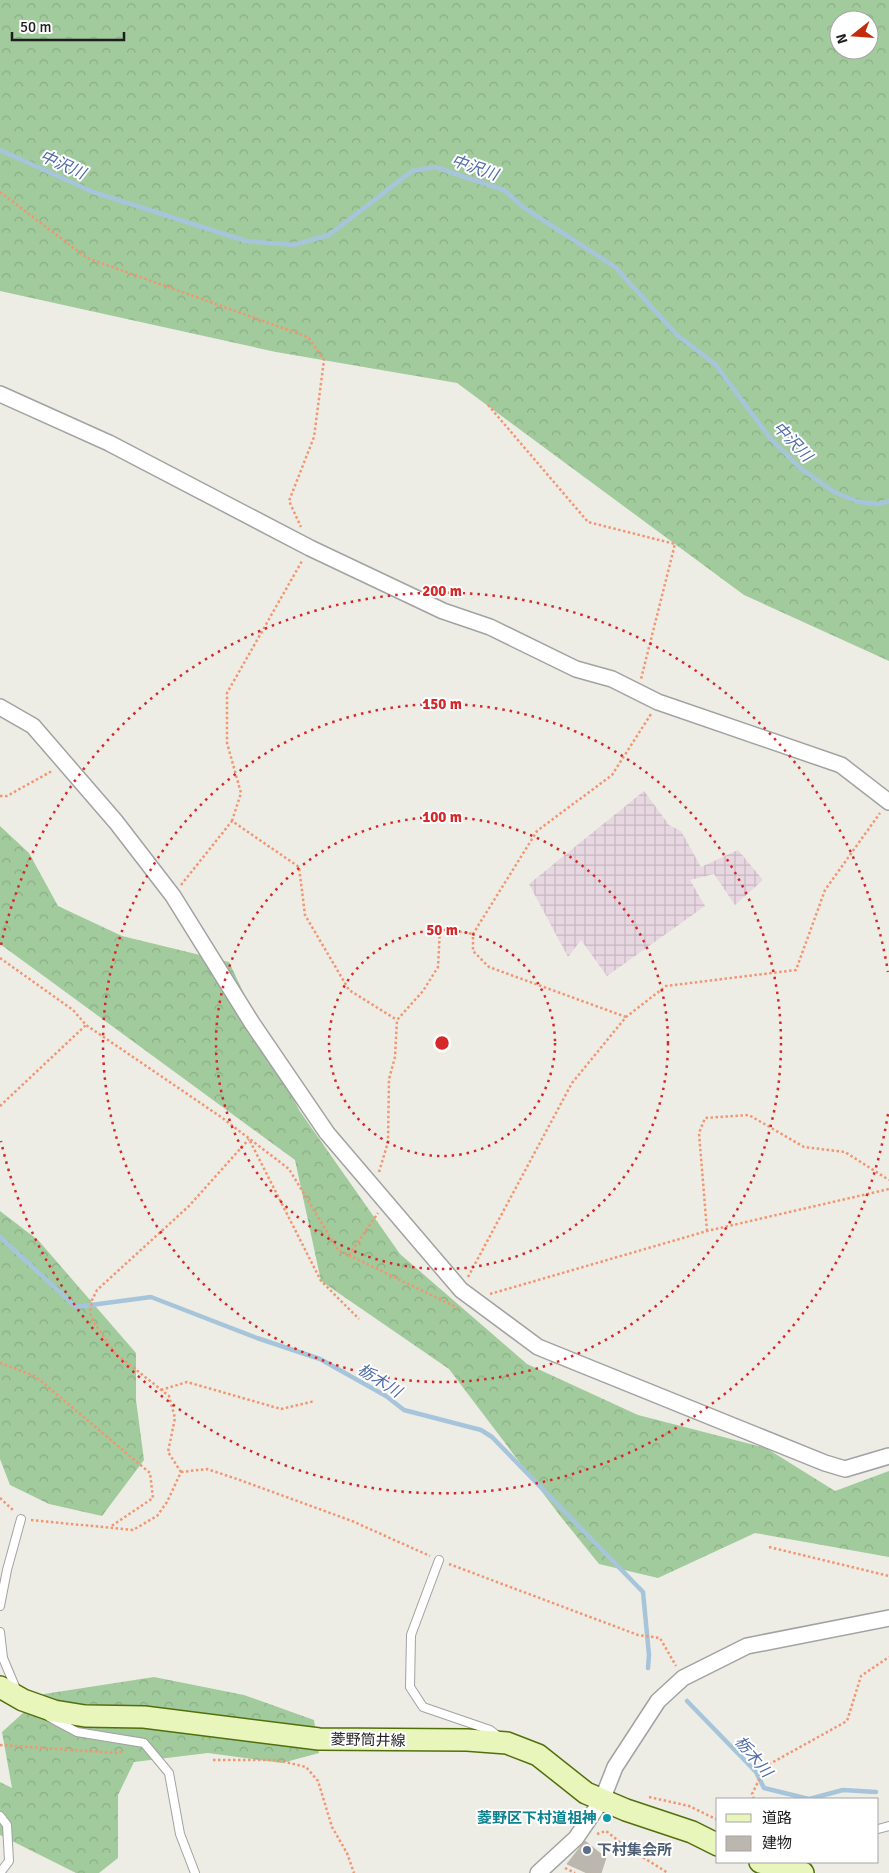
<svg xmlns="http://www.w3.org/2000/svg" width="889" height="1873" font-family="Signika,'Noto Sans JP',sans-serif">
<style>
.industrial{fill:url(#industrial-grid)}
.forest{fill:url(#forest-crowns);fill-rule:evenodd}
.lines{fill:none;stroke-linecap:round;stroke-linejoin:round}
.stream{stroke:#a7c5da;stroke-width:4.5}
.building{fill:#bbb6ae;stroke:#bfb6a8}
.lane-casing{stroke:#a2a2a2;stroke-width:10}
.street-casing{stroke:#a2a2a2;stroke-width:18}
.secondary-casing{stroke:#526f0b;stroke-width:24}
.path{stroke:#f29672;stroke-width:2.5;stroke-dasharray:2.5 2.5;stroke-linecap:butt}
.lane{stroke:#fff;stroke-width:8}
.street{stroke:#fff;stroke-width:15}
.secondary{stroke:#e8f6bb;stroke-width:21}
.ring{fill:none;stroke:#d62828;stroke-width:2.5;stroke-dasharray:2.5 5}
.culture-dot{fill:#0f9aa8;stroke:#fff;stroke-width:2}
.service-dot{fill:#5c6f8a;stroke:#fff;stroke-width:2}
.labels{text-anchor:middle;stroke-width:4;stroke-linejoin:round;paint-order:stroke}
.street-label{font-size:15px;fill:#1e1e1e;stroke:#fff}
.culture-label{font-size:15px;font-weight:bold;fill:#0d838f;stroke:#fff;text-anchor:end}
.service-label{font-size:15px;font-weight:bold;fill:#4e5e75;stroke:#fff;text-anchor:start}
.water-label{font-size:16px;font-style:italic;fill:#506ca8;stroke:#fff}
.centre{fill:#d62828;stroke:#fff;stroke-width:2.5}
.ring-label{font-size:15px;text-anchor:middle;font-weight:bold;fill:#d62828;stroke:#fff;stroke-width:4;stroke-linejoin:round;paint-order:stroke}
</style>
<defs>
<pattern id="industrial-grid" width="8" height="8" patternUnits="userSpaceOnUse" patternTransform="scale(1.25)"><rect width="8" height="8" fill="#e7d7e1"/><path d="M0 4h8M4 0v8" fill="none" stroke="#c6b8c1"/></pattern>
<pattern id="forest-crowns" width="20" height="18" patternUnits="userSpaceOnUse" patternTransform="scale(1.25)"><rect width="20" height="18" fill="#a1cb9c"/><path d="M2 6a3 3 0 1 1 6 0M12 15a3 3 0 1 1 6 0" fill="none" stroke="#8aae86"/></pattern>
</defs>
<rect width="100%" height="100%" fill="#eeede5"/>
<!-- industrial -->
<polygon class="industrial" points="644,791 669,825 681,831 701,867 738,850 763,880 735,905 714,874 690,880 705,906 607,976 581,940 568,957 529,884"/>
<!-- forest -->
<g class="forest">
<path d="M 0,0 L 889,0 L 889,661 L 744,595 L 457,383 L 276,352 L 0,291 ZM 839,20 L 869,20 L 869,50 L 839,50 Z"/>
<polygon points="0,826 29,853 58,906 122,936 229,962 299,1110 400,1254 527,1364 638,1415 766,1448 835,1491 889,1471 889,1557 755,1533 658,1578 599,1564 561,1517 449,1369 321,1281 295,1160 0,944"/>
<polygon points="0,1211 38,1240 136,1353 136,1400 144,1460 102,1516 49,1504 10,1485 0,1459"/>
<polygon points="154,1677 244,1695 314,1720 319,1753 282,1763 208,1753 134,1762 118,1795 118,1858 99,1873 76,1873 0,1835 0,1782 12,1788 2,1732 44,1694"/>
</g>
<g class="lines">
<!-- stream -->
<g class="stream">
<polyline points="0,150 93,192 246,241 294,245 329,235 412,171 435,167 504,190 523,207 615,267 677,335 715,364 770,438 799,467 834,492 859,502 878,504 889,501"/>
<polyline points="0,1237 76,1307 151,1297 257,1338 320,1359 386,1396 404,1410 481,1430 492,1437 643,1592 649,1655 648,1668"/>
<polyline points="687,1701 756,1772 764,1788 809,1799 843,1790 876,1792"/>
</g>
</g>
<!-- building -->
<polygon class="building" points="585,1841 606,1858 601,1873 587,1873 567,1864"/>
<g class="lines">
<defs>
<g id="lane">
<polyline points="439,1560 411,1635 410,1687 423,1707 490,1730 499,1737"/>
<polyline points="0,1606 7,1570 21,1519"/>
<polyline points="0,1632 3,1658 16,1689"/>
<polyline points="49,1717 77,1732 144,1743 169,1773 180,1834 195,1873"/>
<polyline points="0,1816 7,1825 9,1861 0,1873"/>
<polyline points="878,1829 889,1826"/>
</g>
<g id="street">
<polyline points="0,394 109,443 310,548 443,611 490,627 576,669 612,679 658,702 841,765 889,802"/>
<polyline points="0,707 33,726 116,822 173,896 252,1023 327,1133 461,1290 538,1347 825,1463 845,1469 889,1456"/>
<polyline points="538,1873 576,1838 602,1800 615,1767 658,1701 683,1678 747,1646 889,1618"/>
</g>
<g id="secondary">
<polyline points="0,1687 23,1700 54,1711 85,1716 144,1717 319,1739 467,1740 507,1743 538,1755 586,1793 626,1810 692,1832 718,1845"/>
<polyline points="760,1862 803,1873"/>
</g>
</defs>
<!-- lane casing -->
<use href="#lane" class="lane-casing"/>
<!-- street casing -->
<use href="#street" class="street-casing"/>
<!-- secondary casing -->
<use href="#secondary" class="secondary-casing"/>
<!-- path -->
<g class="path">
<polyline points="0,192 87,258 308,337 324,360 314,437 289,501 301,527"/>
<polyline points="488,405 588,522 675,544 641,679"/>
<polyline points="0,796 7,796 52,771"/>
<polyline points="232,821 241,793 227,743 227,693 302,561"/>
<polyline points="181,885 232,821 299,867 305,915 349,990 397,1020"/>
<polyline points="0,958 73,1010 86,1025 221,1117 289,1169 338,1250 458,1308"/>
<polyline points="626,1017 489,967 473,951 473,934 537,831 612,775 651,714"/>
<polyline points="0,1106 86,1025"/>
<polyline points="250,1141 321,1281 359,1319"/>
<polyline points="379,1172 388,1142 389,1079 395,1057 397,1020 423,991 438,967 440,928 473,934"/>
<polyline points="707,1231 699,1133 705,1118 749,1115 804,1147 845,1152 889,1180"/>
<polyline points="349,1255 378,1213"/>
<polyline points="468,1277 572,1083 626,1017 666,986 796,970 825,890 880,813"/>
<polyline points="490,1294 707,1231 889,1189"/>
<polyline points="0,1363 35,1376 150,1473 153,1498 110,1527"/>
<polyline points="161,1390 187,1382 281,1409 315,1401"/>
<polyline points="181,1472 207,1469 237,1479 352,1521 430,1556"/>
<polyline points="181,1472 168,1452 175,1418 169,1396 115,1353 93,1321 90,1312 92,1300 97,1290 189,1206 249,1139"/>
<polyline points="0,1498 14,1511"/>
<polyline points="31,1520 133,1530 157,1516 167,1502 181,1472"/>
<polyline points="769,1547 889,1576"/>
<polyline points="449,1564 638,1635 660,1638 676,1666"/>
<polyline points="0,1745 118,1753 123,1751"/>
<polyline points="213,1760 277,1760 306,1767 318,1781 332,1827 347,1853 354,1873"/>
<polyline points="649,1797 689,1806 718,1820"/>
<polyline points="754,1799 752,1794 766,1766 847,1721 861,1676 889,1657"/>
<polyline points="597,1834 606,1831 625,1846 668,1873"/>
<polyline points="565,1868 575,1873"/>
</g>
<!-- lane -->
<use href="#lane" class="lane"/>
<!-- street -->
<use href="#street" class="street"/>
<!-- secondary -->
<use href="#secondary" class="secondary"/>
</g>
<!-- distance rings -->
<g class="ring">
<circle cx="442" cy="1043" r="113"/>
<circle cx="442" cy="1043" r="226"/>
<circle cx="442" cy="1043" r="339"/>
<path d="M888 1114A452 452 0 0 1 1 1141M1 945A452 452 0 0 1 888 972"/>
</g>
<!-- markers -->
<circle class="culture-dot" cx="607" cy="1818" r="5"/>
<circle class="service-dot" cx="587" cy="1850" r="5"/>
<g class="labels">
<!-- street labels -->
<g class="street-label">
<text transform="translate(368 1740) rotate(1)" y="5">菱野筒井線</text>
</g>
<!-- culture labels -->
<g class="culture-label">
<text x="597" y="1823">菱野区下村道祖神</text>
</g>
<!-- service labels -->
<g class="service-label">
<text x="597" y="1855">下村集会所</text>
</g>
<!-- water labels -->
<g class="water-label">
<text transform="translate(63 164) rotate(24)" y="6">中沢川</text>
<text transform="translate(475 167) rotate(19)" y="6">中沢川</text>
<text transform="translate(793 441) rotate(46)" y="6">中沢川</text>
<text transform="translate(380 1380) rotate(32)" y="6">栃木川</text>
<text transform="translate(754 1756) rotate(50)" y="6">栃木川</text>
</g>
</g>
<circle cx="442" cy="1043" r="8" class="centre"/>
<g class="ring-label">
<text x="442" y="596">200 m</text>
<text x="442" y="709">150 m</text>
<text x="442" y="822">100 m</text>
<text x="442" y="935">50 m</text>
</g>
<!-- legend -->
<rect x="716" y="1798" width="162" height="65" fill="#ffffff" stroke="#a5a5a5"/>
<rect x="726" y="1814" width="25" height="8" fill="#e8f6bb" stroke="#a5a5a5"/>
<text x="762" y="1823" font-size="15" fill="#1e1e1e">道路</text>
<rect x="726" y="1836" width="25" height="15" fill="#bbb6ae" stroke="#a5a5a5"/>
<text x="762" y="1848" font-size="15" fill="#1e1e1e">建物</text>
<!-- north arrow -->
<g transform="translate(854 35) rotate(253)"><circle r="24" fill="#ffffff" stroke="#a5a5a5"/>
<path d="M0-4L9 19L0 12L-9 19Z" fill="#c02c0c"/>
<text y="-8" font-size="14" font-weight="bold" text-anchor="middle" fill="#1e1e1e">N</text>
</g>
<!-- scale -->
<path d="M12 32v8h112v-8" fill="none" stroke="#1e1e1e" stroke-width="2.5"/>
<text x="20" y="32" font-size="15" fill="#1e1e1e" stroke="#ffffff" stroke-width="4" paint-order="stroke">50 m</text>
</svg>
